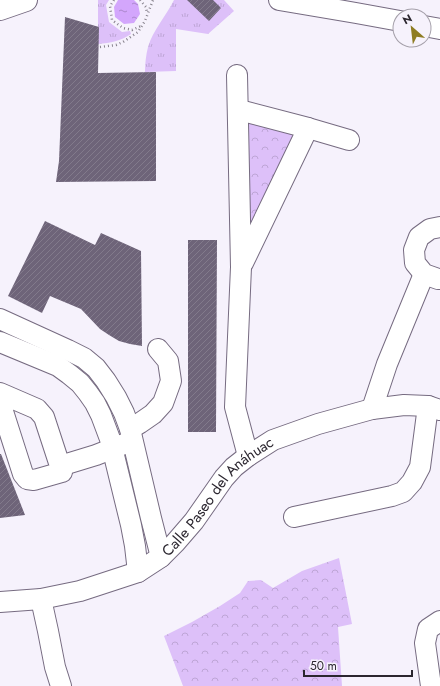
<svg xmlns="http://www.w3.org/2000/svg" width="440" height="686" font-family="Jost,sans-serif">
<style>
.grass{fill:url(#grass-tufts)}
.forest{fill:url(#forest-crowns)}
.water{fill:url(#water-ripples)}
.building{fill:url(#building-hatch)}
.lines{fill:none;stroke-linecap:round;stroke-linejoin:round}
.minor-casing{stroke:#766b81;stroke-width:22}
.major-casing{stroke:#766b81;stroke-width:24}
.path{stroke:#88838d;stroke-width:2.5;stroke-dasharray:1 3;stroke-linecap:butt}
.minor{stroke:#fff;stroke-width:20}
.major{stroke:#fff;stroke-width:22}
.labels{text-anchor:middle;stroke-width:4;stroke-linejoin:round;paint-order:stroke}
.street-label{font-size:15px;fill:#2b262f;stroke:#f6f2fc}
</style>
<defs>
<pattern id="grass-tufts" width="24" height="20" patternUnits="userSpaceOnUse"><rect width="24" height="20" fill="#ddc0f9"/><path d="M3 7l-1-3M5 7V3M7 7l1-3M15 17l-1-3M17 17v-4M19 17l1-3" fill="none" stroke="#bea5d6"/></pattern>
<pattern id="forest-crowns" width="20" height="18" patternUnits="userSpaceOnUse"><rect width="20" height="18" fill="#ddc0f9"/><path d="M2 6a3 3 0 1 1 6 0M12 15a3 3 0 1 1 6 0" fill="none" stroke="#bea5d6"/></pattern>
<pattern id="water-ripples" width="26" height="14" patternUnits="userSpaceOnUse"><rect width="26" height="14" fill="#d3a6fc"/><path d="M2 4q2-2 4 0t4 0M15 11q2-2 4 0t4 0" fill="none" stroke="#ab87cc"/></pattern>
<pattern id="building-hatch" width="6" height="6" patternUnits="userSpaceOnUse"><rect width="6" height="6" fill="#6e6479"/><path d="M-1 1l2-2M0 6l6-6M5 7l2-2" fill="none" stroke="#827a8b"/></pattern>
</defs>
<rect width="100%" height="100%" fill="#f6f2fc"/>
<!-- grass -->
<g class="grass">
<path d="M 98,0 L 109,0 L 106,5 L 109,22 L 122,32 L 130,31 L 131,34 C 120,41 111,43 98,44 Z"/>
<path d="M 174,0 L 224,0 L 234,11 L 208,34 L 176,29 L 176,71 L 145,72 C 145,63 146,55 148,47 C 153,30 166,16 174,0 Z"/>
</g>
<!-- forest -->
<g class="forest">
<polygon points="239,110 308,128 259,226 240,215"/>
<polygon points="339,558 352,624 338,627 342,686 183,686 164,636 192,622 220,606 240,593 248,581 261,580 273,588 302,571"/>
</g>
<!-- water -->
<polygon class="water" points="118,0 134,0 138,4 140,14 134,23 124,24 115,17 114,7"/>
<!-- building -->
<g class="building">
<polygon points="187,0 213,0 221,8 209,21"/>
<polygon points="65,17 99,27 98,73 156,72 156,181 56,182 59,161"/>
<polygon points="45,221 95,245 101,233 141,251 142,346 130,344 119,341 109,335 100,329 81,309 50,296 42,313 8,296"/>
<polygon points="188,240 217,240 216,432 188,432"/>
<polygon points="0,454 1,454 25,515 0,518"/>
</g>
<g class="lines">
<defs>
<g id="minor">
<polyline points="279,0 356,13 400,21"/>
<polyline points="424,26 440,29"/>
<polyline points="237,75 241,267 235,407 248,456"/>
<polyline points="239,110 308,128 349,140"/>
<polyline points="440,227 430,229 419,237 414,250 415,263 424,274 438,279 440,279"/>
<polyline points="243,263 308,128"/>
<polyline points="0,319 68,350 84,358 96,368 106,381 116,397 124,413 130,429 151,518 161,557"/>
<polyline points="0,342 58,366 69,374 80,383 88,393 95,403 101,415 110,439 131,525 135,546 138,572"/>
<polyline points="0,393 37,409 44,417 62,472 34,480 27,479 23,474 0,402 4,395"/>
<polyline points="372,409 387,364 424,274"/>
<polyline points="130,429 140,423 153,414 163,403 171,381 168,361 158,349"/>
<polyline points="60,466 96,455 124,444"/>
<polyline points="294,517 392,496 403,492 412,482 420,467 428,406"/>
<polyline points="41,599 48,631 55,667 61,686"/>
<path id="s1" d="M 0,602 L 41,599 L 80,591 L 138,572 L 161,557 L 175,543 L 194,521 L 224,478 L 234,467 L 248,456 L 273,440 L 318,424 L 372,409 L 404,405 L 428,406 L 440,410"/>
<polyline points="431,686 425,643 428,629 440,621"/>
</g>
<polyline id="major" points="0,9 26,0"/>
</defs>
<!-- minor casing -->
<use href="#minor" class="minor-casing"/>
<!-- major casing -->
<use href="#major" class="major-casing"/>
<!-- path -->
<g class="path">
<polyline points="114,0 110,6 112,20 123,28 132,30 141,26"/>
<polyline points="140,0 146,7 147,13"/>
<polyline points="100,47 116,45 123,42 138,32 145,21 153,0"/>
</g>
<!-- minor -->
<use href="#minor" class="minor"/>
<!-- major -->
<use href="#major" class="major"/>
</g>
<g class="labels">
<!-- street labels -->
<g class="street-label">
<text dy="5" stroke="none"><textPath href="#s1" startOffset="253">Calle Paseo del Anáhuac</textPath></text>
</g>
</g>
<!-- north arrow -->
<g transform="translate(412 28) rotate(332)"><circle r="19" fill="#f6f2fc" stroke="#a5a0aa"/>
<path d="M0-3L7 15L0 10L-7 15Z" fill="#8e7c23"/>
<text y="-6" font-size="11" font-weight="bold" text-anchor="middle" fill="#2b262f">N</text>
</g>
<!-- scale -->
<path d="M304 670v6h108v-6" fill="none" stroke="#2b262f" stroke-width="2"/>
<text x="310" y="670" font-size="12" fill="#2b262f" stroke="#f6f2fc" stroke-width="3" paint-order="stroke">50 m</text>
</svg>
